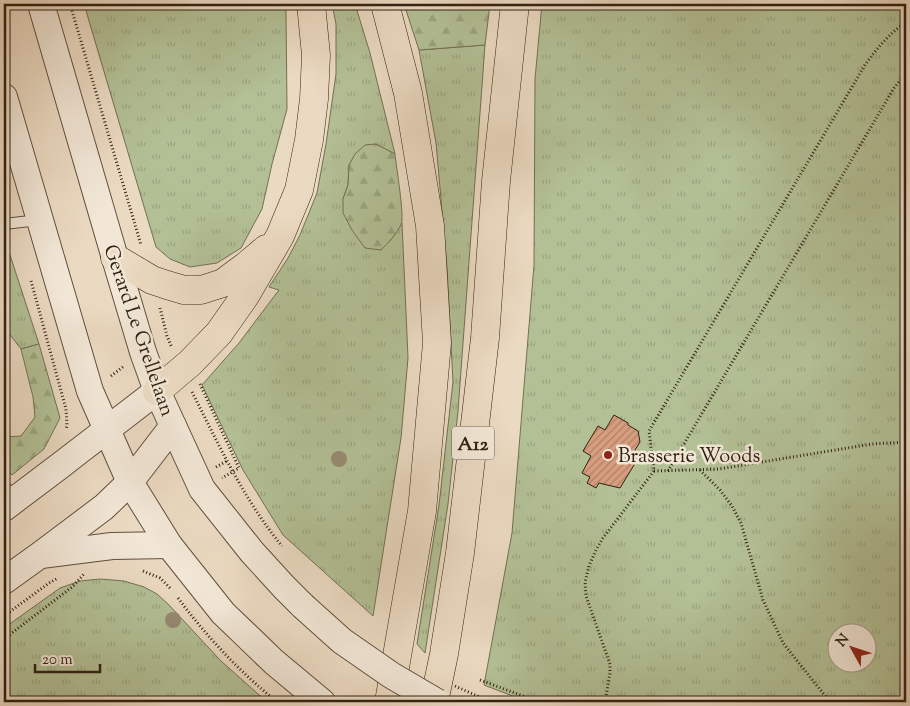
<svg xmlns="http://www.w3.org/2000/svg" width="910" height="706" font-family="'Sorts Mill Goudy',serif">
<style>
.grass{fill:url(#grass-tufts);stroke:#727054;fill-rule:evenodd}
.forest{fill:url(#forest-firs);stroke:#727054}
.building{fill:url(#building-hatch);stroke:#312112}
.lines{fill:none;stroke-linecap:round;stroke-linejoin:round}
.service-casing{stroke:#604f3e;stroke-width:12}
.tertiary-casing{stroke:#604f3e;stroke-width:28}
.motorway-casing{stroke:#312112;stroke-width:29}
.path{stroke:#312112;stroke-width:3;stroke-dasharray:1 2.5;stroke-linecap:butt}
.service{stroke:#f2e7d7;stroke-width:10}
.tertiary{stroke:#f2e7d7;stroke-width:26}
.motorway{stroke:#ebdac2;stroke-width:28}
.tertiary-bridge-casing{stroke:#604f3e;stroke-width:28;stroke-linecap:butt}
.path-bridge{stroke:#312112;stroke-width:3;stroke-dasharray:1 2.5;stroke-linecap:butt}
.tertiary-bridge{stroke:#f2e7d7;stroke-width:26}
.tree{fill:#978a73}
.poi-dot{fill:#8f2418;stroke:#f2e7d7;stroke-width:2}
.labels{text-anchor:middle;stroke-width:5;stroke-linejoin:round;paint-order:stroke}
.shield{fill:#f2e7d7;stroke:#6b5c4d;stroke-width:1}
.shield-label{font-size:19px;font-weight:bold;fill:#312112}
.street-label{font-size:20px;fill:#312112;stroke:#f2e7d7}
.poi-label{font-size:20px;fill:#312112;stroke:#f2e7d7;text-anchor:start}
</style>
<defs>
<pattern id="grass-tufts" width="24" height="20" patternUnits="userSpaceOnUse" patternTransform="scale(1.25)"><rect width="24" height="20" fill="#b3c096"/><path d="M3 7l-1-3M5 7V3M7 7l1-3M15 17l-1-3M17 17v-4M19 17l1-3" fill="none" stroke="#9aa580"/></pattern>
<pattern id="forest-firs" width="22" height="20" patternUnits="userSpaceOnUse" patternTransform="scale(1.25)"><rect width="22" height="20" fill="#b3c096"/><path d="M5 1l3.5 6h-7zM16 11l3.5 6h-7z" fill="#9aa580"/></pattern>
<pattern id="building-hatch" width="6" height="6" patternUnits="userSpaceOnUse" patternTransform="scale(1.25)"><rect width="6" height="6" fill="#d79d7f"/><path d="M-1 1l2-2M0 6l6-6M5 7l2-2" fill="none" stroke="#af8067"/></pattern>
</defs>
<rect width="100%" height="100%" fill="#ebdac2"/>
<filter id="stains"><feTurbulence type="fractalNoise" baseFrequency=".004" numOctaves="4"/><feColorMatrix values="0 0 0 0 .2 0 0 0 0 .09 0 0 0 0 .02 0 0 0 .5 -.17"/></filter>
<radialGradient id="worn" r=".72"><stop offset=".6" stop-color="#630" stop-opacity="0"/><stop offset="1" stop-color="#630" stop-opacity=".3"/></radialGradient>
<!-- grass -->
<g class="grass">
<polygon points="84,4 284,4 286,12 287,109 272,164 262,209 241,248 217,263 190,267 170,259 156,247"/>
<polygon points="332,4 355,4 370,53 395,154 375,144 349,165 348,185 343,199 390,241 402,223 408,358 401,438 373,616 283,535 243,470 202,385 239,343 279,290 269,287 288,258 300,235 317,193 326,144 336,74 336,24"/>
<path d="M 542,4 L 906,4 L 906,702 L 528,702 L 484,685 L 512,533 L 534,265 L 535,79 ZM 838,634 L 868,634 L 868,664 L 838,664 Z"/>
<polygon points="485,45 458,411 448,504 425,653 417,644 439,505 453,382 447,267 436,143 419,50"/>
<polygon points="4,246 10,255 39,344 21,349 4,327"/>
<polygon points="100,579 124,581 144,587 157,594 169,605 221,661 267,702 4,702 4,628 60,588 80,581"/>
</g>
<!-- forest -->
<g class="forest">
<polygon points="404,4 490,4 485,45 419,50"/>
<path d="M 376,144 L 395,154 C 396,166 405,217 401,225 C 396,235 388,243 381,250 L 365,248 L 352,230 L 343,213 L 343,199 L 348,185 L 349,165 L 355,154 L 365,145 Z"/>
<polygon points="39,344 60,418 44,449 12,475 4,467 4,437 21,436 35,417 33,397 21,349"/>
</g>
<!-- building -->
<polygon class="building" points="614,415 628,423 628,425 638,431 640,442 635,450 637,460 620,488 599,483 596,488 587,483 590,477 582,473 591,456 583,451 598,426 605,430"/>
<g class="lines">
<defs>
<g id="service">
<polyline points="4,224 39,220"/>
<polyline points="4,485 14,499"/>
</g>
<g id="tertiary">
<polyline points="41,4 115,258 143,352 157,391 202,489 252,552 284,587 303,606"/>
<polyline points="4,97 90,391 130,482 169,545 223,613 274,662 322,702"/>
<polyline points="4,508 61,465 70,458 157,391"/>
<polyline points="41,555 112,546 169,545"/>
<polyline points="4,581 40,555 104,507 130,482 173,426"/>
</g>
<g id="motorway">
<polyline points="385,4 408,93 430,226 437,343 422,511 389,702"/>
<polyline points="115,258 152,280 167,285 184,290 201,290 223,283 246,266 266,249"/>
<polyline points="157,391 190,363 219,333 245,296 280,236 299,190 309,140 314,99 316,55 311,4"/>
<polyline points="434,702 444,654 460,553 485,338 496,181 515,4"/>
</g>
</defs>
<!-- service casing -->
<use href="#service" class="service-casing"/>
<!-- tertiary casing -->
<use href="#tertiary" class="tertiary-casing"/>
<!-- motorway casing -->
<use href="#motorway" class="motorway-casing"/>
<!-- path -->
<g class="path">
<polyline points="70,4 141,245"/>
<polyline points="4,190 6,198"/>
<polyline points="31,281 66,409 67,426 66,429"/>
<polyline points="160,308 167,336 172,348"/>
<polyline points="111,376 124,366"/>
<polyline points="200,384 239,468 222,478"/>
<path d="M 192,392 C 219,445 244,500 282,546"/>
<polyline points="216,467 227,461"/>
<polyline points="700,470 720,490 732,506 741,523 763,600 783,643 830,702"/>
<polyline points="654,471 719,469 872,444 906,442"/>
<polyline points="668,471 894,88 906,73"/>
<polyline points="143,571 160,578 171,589"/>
<path d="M 178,598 C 207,637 239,671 277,702"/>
<polyline points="4,616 49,583 58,578"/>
<polyline points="4,639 72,587 85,573"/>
<polyline points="480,680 539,702"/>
<path d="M 605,702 L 610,673 L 610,664 L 586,596 L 585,582 L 589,566 L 596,550 L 603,538 L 654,471 L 649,431 L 865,65 C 877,48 889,34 906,22"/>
</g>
<!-- service -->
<use href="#service" class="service"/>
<!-- tertiary -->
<use href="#tertiary" class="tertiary"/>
<!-- motorway -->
<use href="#motorway" class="motorway"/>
<defs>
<polyline id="tertiary-bridge" points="303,606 342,641 391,675 437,702"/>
</defs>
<!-- tertiary-bridge casing -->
<use href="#tertiary-bridge" class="tertiary-bridge-casing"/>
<!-- path-bridge -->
<polyline class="path-bridge" points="455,686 491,702"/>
<!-- tertiary-bridge -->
<use href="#tertiary-bridge" class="tertiary-bridge"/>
</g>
<!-- trees -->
<g class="tree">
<circle cx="339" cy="459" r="8"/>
<circle cx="173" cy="620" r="8"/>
</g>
<!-- markers -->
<circle class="poi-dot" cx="608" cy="455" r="5"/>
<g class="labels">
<!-- shield labels -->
<rect class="shield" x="452" y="426.5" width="42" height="33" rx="4"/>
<g class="shield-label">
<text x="473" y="450">A12</text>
</g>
<!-- street labels -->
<g class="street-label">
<text transform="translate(140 330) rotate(71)" y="7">Gerard Le Grellelaan</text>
</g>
<!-- poi labels -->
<g class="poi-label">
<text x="618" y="462">Brasserie Woods</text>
</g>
</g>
<!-- margin -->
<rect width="910" height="706" fill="none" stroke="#ebdac2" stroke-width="20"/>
<rect x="5" y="5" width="900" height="696" fill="none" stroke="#312112" stroke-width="2.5"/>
<rect x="10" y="10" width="890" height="686" fill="none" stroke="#312112"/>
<!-- north arrow -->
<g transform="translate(852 648) rotate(310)"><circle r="24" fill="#f2e7d7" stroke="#a59888"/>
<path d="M0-4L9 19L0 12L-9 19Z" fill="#8f2418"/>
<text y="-8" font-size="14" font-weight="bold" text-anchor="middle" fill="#312112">N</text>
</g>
<!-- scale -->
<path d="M35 664v8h65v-8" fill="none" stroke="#312112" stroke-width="2.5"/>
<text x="42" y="664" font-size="15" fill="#312112" stroke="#f2e7d7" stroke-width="4" paint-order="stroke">20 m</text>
<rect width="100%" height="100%" filter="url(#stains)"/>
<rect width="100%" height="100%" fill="url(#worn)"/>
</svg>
